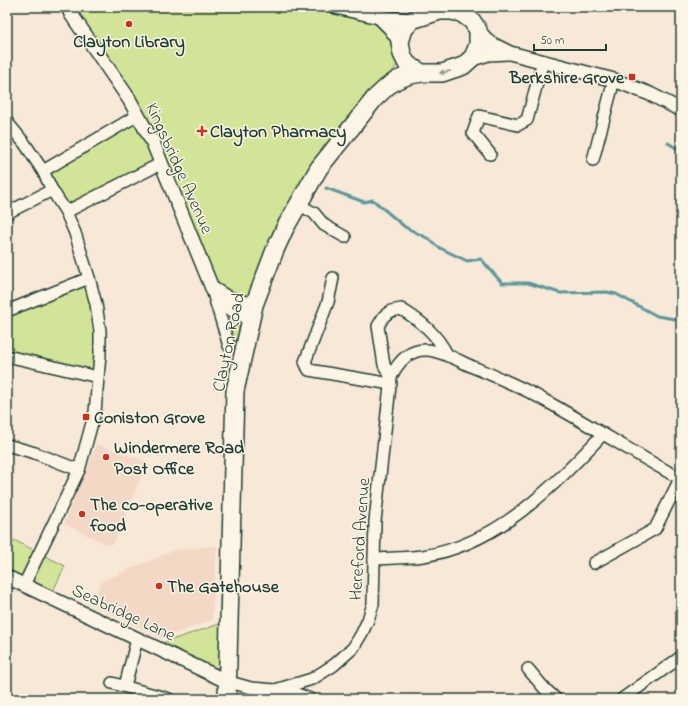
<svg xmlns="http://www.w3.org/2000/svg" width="688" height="706" font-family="'Indie Flower',sans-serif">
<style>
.built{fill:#f4d8c6}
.green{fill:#d2e498;stroke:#789066}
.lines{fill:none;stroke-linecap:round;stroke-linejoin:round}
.stream{stroke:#5c989b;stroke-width:3}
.minor-casing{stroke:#1f3d34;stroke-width:14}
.tertiary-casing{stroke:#1f3d34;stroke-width:16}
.primary-casing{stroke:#1f3d34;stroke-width:20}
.minor{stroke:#fcf5e5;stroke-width:11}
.tertiary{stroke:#fcf5e5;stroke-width:13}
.primary{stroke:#fcf5e5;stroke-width:17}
.oneway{fill:#8e998c}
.poi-dot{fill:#c8321e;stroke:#fcf5e5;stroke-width:1.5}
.labels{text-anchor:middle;stroke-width:3;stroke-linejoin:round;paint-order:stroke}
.poi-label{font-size:18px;font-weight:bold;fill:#1f3d34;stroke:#fcf5e5;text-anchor:start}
.street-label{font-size:18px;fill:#1f3d34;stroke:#fcf5e5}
</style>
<rect width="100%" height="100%" fill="#f8e8d7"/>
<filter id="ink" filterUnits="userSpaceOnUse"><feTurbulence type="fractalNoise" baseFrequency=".025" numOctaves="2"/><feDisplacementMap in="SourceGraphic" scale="8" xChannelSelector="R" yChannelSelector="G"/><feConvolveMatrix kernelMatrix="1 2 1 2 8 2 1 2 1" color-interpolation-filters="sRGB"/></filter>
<g filter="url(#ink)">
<!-- built -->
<g class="built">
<polygon points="97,444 147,462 114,543 108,545 64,524"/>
<polygon points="217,546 212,620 162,638 91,604 102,581 175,550"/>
</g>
<!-- green -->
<g class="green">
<polygon points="68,7 336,7 379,17 402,54 397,65 285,227 243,349 229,346 161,164 66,212 43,171 138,115"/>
<polygon points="89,278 96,304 98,377 7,356 7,311"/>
<polygon points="14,540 65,566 53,591 53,598 7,577 7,553"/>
<polygon points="229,621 226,681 153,646"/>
</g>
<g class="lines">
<!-- stream -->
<g class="stream">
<polyline points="668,143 681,151"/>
<polyline points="326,188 364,202 373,200 405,227 429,239 438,247 467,261 481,259 502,283 528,283 560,293 607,292 616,294 657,316 681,320"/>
</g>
<defs>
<g id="minor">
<polyline points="7,122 25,144 43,171 52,190 66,212 75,233 89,278 96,304 100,331 100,355 95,412 79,470 24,585"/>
<polyline points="490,154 473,133 479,116 518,125 527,120 543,61"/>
<polyline points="593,160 614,80"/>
<polyline points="43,171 138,115"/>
<polyline points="298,204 314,213 324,225 345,237"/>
<polyline points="66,212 160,164"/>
<polyline points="7,213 52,190"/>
<polyline points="333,278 328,302 305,362 309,370 391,384"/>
<polyline points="213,293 229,346"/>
<polyline points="7,311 89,278"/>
<polyline points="7,356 98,377"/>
<path d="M 391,377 L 384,365 L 378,326 L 384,316 L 391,311 L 401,309 C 422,322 436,333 448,356"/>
<polyline points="7,445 35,453 79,470"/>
<path d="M 374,559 C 390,558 407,558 423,556 C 497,545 554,486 603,434"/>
<polyline points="594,563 655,529 681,477"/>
<polyline points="528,669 544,688 556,699"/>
<polyline points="226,681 251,688 275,690 294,693 310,699"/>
<polyline points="112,683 169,699"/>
<polyline points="125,686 137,639"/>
<path d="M 275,690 L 312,679 L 334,665 L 353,648 L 362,633 L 368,620 L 373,604 L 375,521 L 391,377 C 398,362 409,349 427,350 C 443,351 459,361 473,367 C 497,377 522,387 544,400 C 590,425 635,454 681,479"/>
<polyline points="622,699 681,657"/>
</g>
<g id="tertiary">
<polyline points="68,7 71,14 129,99 153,143 212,288 225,306 250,319"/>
<polyline points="336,7 379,17 412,20"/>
<polyline points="379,17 390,28 400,42"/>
<polyline points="478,30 486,39 492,44 510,53 614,80 650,94 681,110"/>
<polyline points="469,60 488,54 508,53"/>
<polyline points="215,290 228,298 254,305"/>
<polyline points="7,577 226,681"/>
</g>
<polyline id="primary" points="227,699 235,391 254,305 275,250 285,228 319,168 375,98 388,86 397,80 410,75 422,73 442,73 463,66 473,57 478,45 478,30 472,21 461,13 451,11 440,11 412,20 404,29 400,42 402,54 407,64 422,73"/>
</defs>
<!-- minor casing -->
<use href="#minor" class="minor-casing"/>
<!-- tertiary casing -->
<use href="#tertiary" class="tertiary-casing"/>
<!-- primary casing -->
<use href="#primary" class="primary-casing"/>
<!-- minor -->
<use href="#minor" class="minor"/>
<!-- tertiary -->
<use href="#tertiary" class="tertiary"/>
<!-- primary -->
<use href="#primary" class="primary"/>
</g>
<!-- one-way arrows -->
<defs><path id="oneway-solid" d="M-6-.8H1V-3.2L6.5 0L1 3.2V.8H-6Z"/></defs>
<use class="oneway" href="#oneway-solid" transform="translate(445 72) rotate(169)"/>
</g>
<!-- markers -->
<g class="poi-dot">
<circle cx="129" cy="24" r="4"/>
<rect x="628" y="73" width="8" height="8" rx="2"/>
<path d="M200 125h4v4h4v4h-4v4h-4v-4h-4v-4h4z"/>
<rect x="82" y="413" width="8" height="8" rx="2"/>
<circle cx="106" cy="457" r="4"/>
<circle cx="82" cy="514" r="4"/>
<circle cx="159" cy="586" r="4"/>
</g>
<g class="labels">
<!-- poi labels -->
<g class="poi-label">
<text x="129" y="47" text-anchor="middle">Clayton Library</text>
<text x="624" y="83" text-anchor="end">Berkshire Grove</text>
<text x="210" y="137">Clayton Pharmacy</text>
<text x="94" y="423">Coniston Grove</text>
<text x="114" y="453">Windermere Road<tspan x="114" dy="21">Post Office</tspan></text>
<text x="90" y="510">The co-operative<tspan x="90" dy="21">food</tspan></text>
<text x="167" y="592">The Gatehouse</text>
</g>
<!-- street labels -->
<g class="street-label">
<text transform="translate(180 168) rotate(66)" y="6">Kingsbridge Avenue</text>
<text transform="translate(228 342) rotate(-78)" y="6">Clayton Road</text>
<text transform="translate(359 539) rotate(-86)" y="6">Hereford Avenue</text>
<text transform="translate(124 612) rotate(25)" y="6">Seabridge Lane</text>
</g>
</g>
<!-- margin -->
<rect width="688" height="706" fill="none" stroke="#fcf5e5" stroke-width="24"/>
<rect x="12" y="12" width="664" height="682" fill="none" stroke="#1f3d34" stroke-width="1.5" filter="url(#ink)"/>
<!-- scale -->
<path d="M534 44v6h72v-6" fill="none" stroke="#1f3d34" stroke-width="2"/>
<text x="540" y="44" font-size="12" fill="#1f3d34" stroke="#fcf5e5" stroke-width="3" paint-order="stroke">50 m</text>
</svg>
